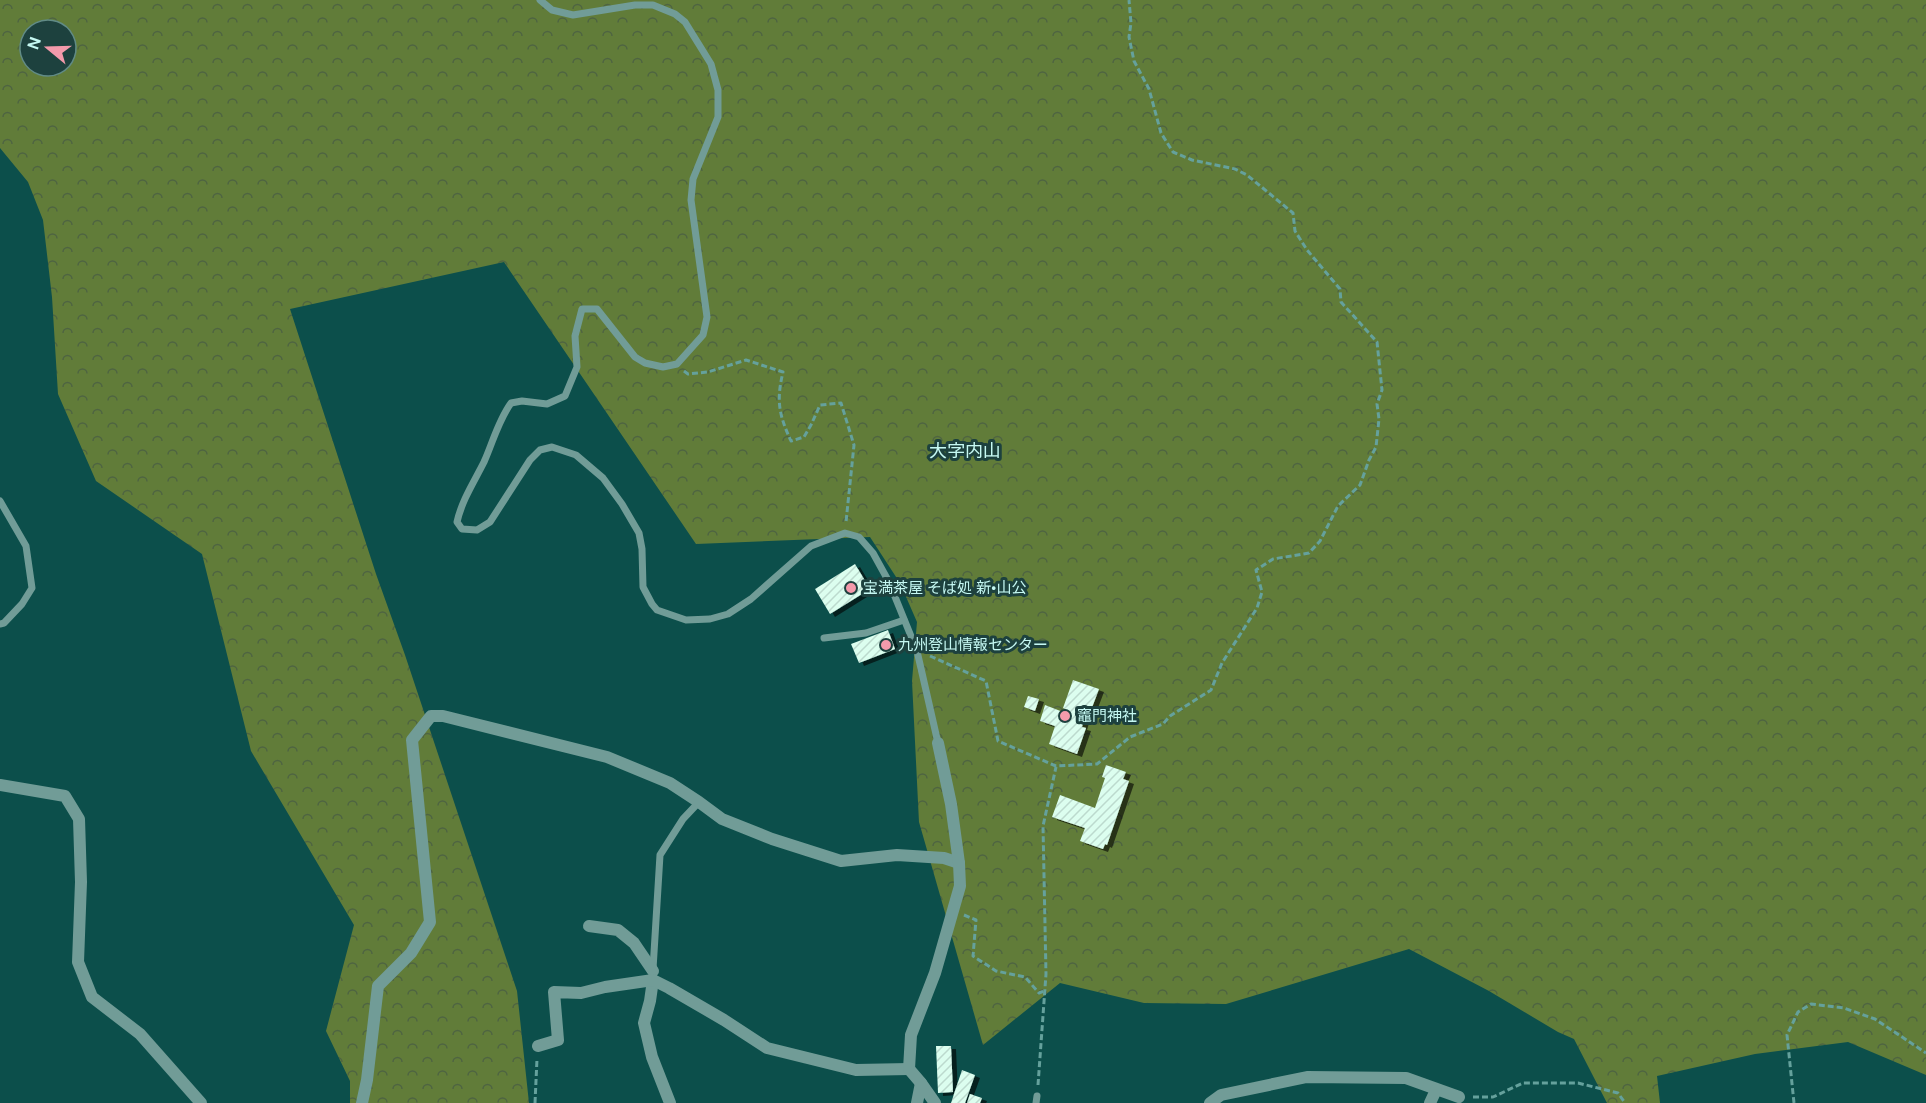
<svg xmlns="http://www.w3.org/2000/svg" width="1926" height="1103" font-family="'DM Sans','Noto Sans JP',sans-serif">
<style>
.forest{fill:url(#forest-crowns);fill-rule:evenodd}
.building{fill:url(#building-hatch);filter:url(#shadow)}
.lines{fill:none;stroke-linecap:round;stroke-linejoin:round}
.path{stroke:#65a19c;stroke-width:3;stroke-dasharray:6 3;stroke-linecap:butt}
.lane{stroke:#719c97;stroke-width:7}
.street{stroke:#719c97;stroke-width:12}
.poi-dot{fill:#f39aab;stroke:#1d413e;stroke-width:2}
.labels{text-anchor:middle;stroke-width:6;stroke-linejoin:round;paint-order:stroke}
.poi-label{font-size:15px;fill:#c6f9f3;stroke:#1d413e;text-anchor:start}
.quarter-label{font-size:18px;fill:#c6f9f3;stroke:#1d413e}
</style>
<defs>
<pattern id="forest-crowns" width="20" height="18" patternUnits="userSpaceOnUse" patternTransform="scale(1.5)"><rect width="20" height="18" fill="#617c39"/><path d="M2 6a3 3 0 1 1 6 0M12 15a3 3 0 1 1 6 0" fill="none" stroke="#4e6441"/></pattern>
<pattern id="building-hatch" width="6" height="6" patternUnits="userSpaceOnUse" patternTransform="scale(1.5)"><rect width="6" height="6" fill="#dcfeef"/><path d="M-1 1l2-2M0 6l6-6M5 7l2-2" fill="none" stroke="#bcdace"/></pattern>
<filter id="shadow"><feDropShadow dx="5" dy="3" stdDeviation="0" flood-color="#0009"/></filter>
</defs>
<rect width="100%" height="100%" fill="#0c4f4b"/>
<!-- forest -->
<path class="forest" d="M 0,0 L 1926,0 L 1926,1075 L 1848,1042 L 1755,1054 L 1657,1076 L 1660,1103 L 1607,1103 L 1574,1039 L 1558,1032 L 1489,991 L 1409,949 L 1226,1004 L 1144,1003 L 1060,983 L 983,1045 L 919,822 L 912,681 L 917,622 L 900,583 L 870,537 L 696,544 L 504,262 L 290,309 L 376,574 L 405,655 L 517,991 L 529,1103 L 350,1103 L 350,1081 L 326,1031 L 354,925 L 251,751 L 202,554 L 96,481 L 58,394 L 52,297 L 43,220 L 28,182 L 0,148 ZM 30,30 L 66,30 L 66,66 L 30,66 Z"/>
<!-- building -->
<g class="building">
<polygon points="855,564 870,589 830,614 815,589"/>
<polygon points="888,630 895,649 859,663 851,644"/>
<polygon points="1073,680 1099,689 1088,718 1085,717 1082,727 1086,728 1077,754 1049,744 1055,726 1040,721 1045,705 1063,712 1062,715 1065,716 1067,710 1063,708"/>
<polygon points="1028,696 1039,699 1035,711 1024,707"/>
<polygon points="1106,765 1126,772 1123,779 1129,781 1107,845 1105,844 1103,849 1080,841 1085,828 1052,817 1060,795 1095,808 1105,778 1102,777"/>
<polygon points="936,1046 951,1046 953,1092 938,1093"/>
<polygon points="962,1070 975,1075 965,1103 951,1103"/>
<polygon points="970,1094 982,1098 980,1103 967,1103"/>
</g>
<g class="lines">
<!-- path -->
<g class="path">
<path d="M 684,371 L 688,374 L 708,372 L 746,360 L 783,372 C 776,401 779,415 791,441 L 804,437 L 811,425 L 820,405 L 841,403 L 854,445 L 846,522"/>
<polyline points="930,656 986,681 998,741 1056,766 1097,764 1130,737 1163,724 1170,716 1211,690 1222,663 1257,608 1262,592 1256,570 1273,559 1309,553 1320,541 1338,506 1360,485 1369,460 1376,447 1379,419 1377,404 1382,390 1377,342 1341,302 1340,289 1307,250 1295,231 1293,213 1247,175 1235,169 1192,160 1173,152 1161,133 1149,89 1134,61 1129,37 1131,23 1129,0"/>
<polyline points="964,915 976,920 973,956 996,971 1025,977 1039,993 1044,991"/>
<polyline points="1038,1085 1046,974 1043,826 1056,767"/>
<polyline points="1473,1097 1493,1097 1523,1083 1578,1083 1618,1093 1625,1103"/>
<polyline points="535,1103 537,1059"/>
<polyline points="1794,1103 1787,1035 1798,1012 1811,1004 1844,1008 1875,1019 1926,1053"/>
</g>
<!-- lane -->
<g class="lane">
<path d="M 540,0 L 552,10 L 573,15 L 635,5 L 653,5 L 675,14 L 685,22 L 711,64 L 718,90 L 718,117 L 693,179 L 691,200 L 707,317 L 703,335 L 677,364 L 663,367 L 645,363 L 635,357 L 597,309 L 582,309 L 575,336 L 577,367 L 565,396 L 547,404 L 522,401 L 511,403 C 498,421 493,442 484,462 C 474,482 462,500 457,522 L 462,529 L 477,530 L 490,522 L 530,460 L 540,450 L 552,447 L 576,455 L 603,478 L 622,504 L 639,533 L 642,549 L 643,587 L 652,604 L 657,610 L 686,620 L 710,619 L 728,614 L 751,599 L 811,546 L 845,533 L 859,537 L 873,553 L 889,582 L 917,651 L 938,743"/>
<polyline points="0,501 26,546 32,588 22,604 4,623 0,624"/>
<polyline points="824,638 866,633 904,620"/>
<polyline points="653,969 660,855 683,819 699,802"/>
<polyline points="1036,1103 1037,1096"/>
</g>
<!-- street -->
<g class="street">
<polyline points="0,785 65,796 79,819 81,882 78,962 92,997 140,1034 201,1103"/>
<polyline points="589,926 618,930 634,943 653,971"/>
<polyline points="653,980 650,1001 644,1023 652,1057 670,1103"/>
<polyline points="538,1046 558,1040 554,992 581,993 605,987 653,980 669,988 724,1020 767,1048 856,1070 909,1069"/>
<polyline points="362,1103 367,1080 378,986 411,953 430,922 412,740 431,716 443,716 607,757 670,783 699,802 722,819 772,839 841,861 897,855 944,858 959,863"/>
<polyline points="917,1103 921,1083"/>
<polyline points="935,1103 921,1083 909,1069 911,1035 935,973 960,886 959,863 951,804 938,743"/>
<polyline points="1210,1103 1221,1095 1307,1077 1406,1078 1459,1097"/>
<polyline points="1430,1103 1436,1090"/>
</g>
</g>
<!-- markers -->
<g class="poi-dot">
<circle cx="851" cy="588" r="6"/>
<circle cx="886" cy="645" r="6"/>
<circle cx="1065" cy="716" r="6"/>
</g>
<g class="labels">
<!-- poi labels -->
<g class="poi-label">
<text x="863" y="593">宝満茶屋 そば処 新•山公</text>
<text x="898" y="650">九州登山情報センター</text>
<text x="1077" y="721">竈門神社</text>
</g>
<!-- quarter labels -->
<g class="quarter-label">
<text x="965" y="457">大字内山</text>
</g>
</g>
<!-- north arrow -->
<g transform="translate(48 48) rotate(289)"><circle r="28" fill="#1d413e" stroke="#618b86" stroke-width="1.5"/>
<path d="M0-4.5L10 22L0 15L-10 22Z" fill="#f39aab"/>
<text y="-9" font-size="16" font-weight="bold" text-anchor="middle" fill="#c6f9f3">N</text>
</g>
</svg>
